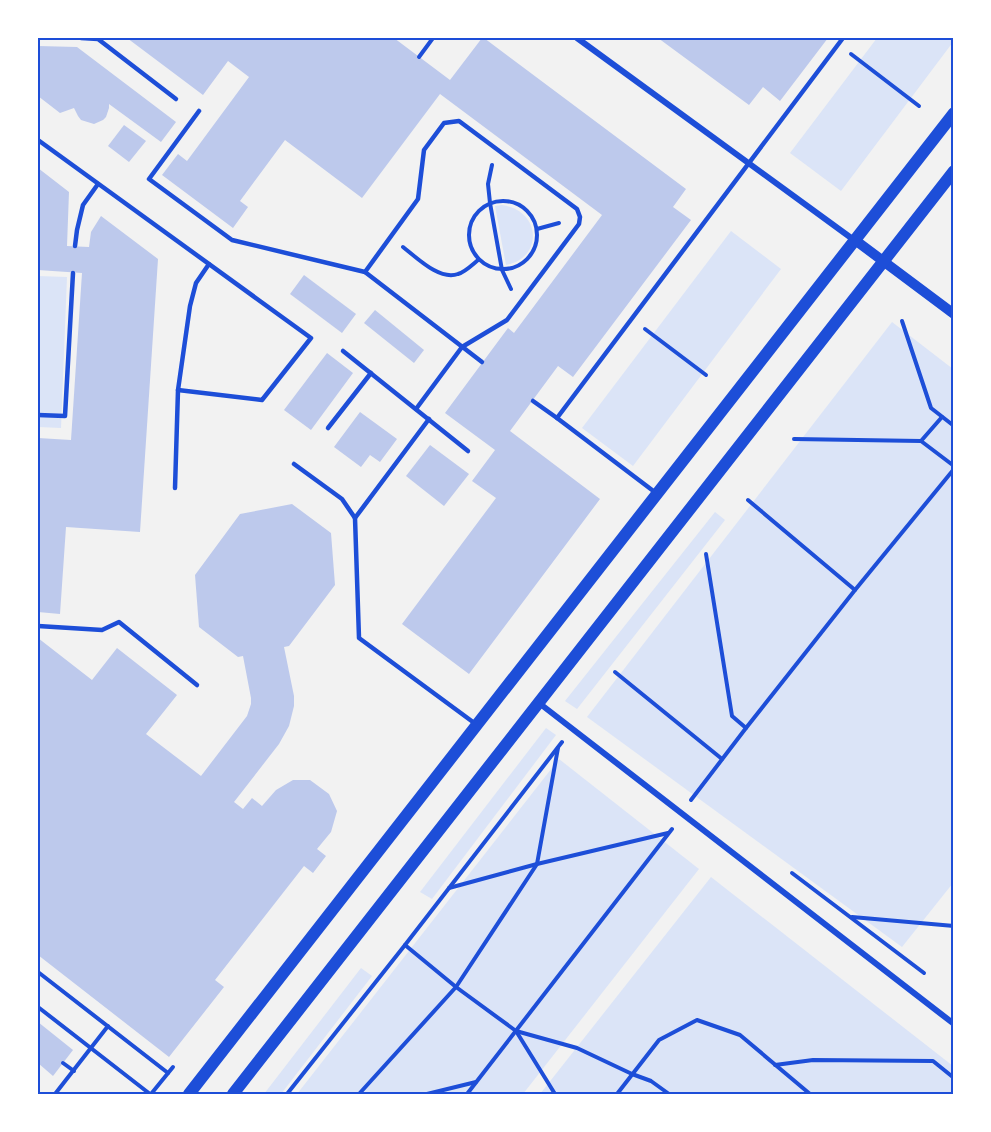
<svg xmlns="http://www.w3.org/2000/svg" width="991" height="1132" font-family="Ubuntu,sans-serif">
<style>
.green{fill:#dbe4f7}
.building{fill:#bdc9ec}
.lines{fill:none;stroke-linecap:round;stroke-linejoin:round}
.path{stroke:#1d4ed8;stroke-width:4}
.service{stroke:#1d4ed8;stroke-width:4.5}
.minor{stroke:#1d4ed8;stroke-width:6}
.tertiary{stroke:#1d4ed8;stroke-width:10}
.secondary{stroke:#1d4ed8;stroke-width:12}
.neatline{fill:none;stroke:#1d4ed8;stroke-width:2}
</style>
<rect width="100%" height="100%" fill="#f2f2f2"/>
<!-- green -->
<g class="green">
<polygon points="877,38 953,38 953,42 841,191 790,153"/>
<path d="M 502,205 C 542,211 543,258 506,265 L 495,206 Z"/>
<polygon points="731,231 781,269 633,466 582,428"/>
<polygon points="38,276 67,277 61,428 38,427"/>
<polygon points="892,322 953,369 953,883 902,947 587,717"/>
<polygon points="715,512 725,520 577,709 565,701"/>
<polygon points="546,728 556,735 432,899 420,892"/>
<polygon points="559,759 699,869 523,1094 297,1094"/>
<polygon points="711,877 953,1066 953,1094 540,1094"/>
<polygon points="361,968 372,976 281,1094 264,1094"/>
</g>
<!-- building -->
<g class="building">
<polygon points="127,38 394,38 450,80 482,38 484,38 686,189 673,207 691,220 573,377 558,366 510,431 600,499 469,674 402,624 496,498 472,481 495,450 445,413 508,328 514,333 602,215 440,94 362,198 285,140 240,201 248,207 233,228 162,175 178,154 187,161 249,77 228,61 203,95"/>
<polygon points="658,38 828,38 780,101 763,87 749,105"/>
<polygon points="38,46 77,47 176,122 161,142 109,104 109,108 106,117 103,120 94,124 81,120 78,116 74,108 60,113 38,96"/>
<polygon points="124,125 146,141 129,162 108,146"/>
<polygon points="38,168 69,192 67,246 89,247 91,232 101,216 158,259 140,532 66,527 60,614 38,612 38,438 71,440 82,273 38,270"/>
<polygon points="304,275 356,314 342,333 290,294"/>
<polygon points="375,310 424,350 414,363 364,323"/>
<polygon points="327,353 353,373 311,430 284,410"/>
<polygon points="360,412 397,439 380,462 370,455 361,467 334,447"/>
<polygon points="430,445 469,474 444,506 406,476"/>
<polygon points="292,504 331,533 335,585 289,646 284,647 294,696 294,706 289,726 279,744 234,802 243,809 252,798 262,806 276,790 293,780 310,780 329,794 337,811 331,832 317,849 326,856 313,873 304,866 215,980 224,987 169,1057 38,955 38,638 92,680 117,648 177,695 146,734 201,776 247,716 251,704 251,698 243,656 238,657 199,627 195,575 240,514"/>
<polygon points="38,1022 73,1050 53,1076 38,1063"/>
</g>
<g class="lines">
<!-- path -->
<g class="path">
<polyline points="851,54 919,106"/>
<polyline points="419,57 433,38"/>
<polyline points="492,165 488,184 490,203 502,270 511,289"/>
<circle cx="503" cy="235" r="34"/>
<polyline points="537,229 559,223"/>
<path d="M 403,247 C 417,258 440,281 458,274 C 465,272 472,265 478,260"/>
<polyline points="902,321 931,408 954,426"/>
<polyline points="645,329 706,375"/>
<polyline points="794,439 921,441 954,466"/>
<polyline points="921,441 942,417"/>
<polyline points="748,500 855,590"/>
<polyline points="706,554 732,716 746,728"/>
<polyline points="615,672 722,759"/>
<polyline points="691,800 746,728 855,590 954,469"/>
<polyline points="792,873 924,973"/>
<polyline points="449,888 537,864 668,833"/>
<polyline points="852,917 954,926"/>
<polyline points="405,945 456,987 516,1031 555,1094"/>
<polyline points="38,972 168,1073"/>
<polyline points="38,1007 150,1094"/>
<polyline points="516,1031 577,1048 632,1074 651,1081 669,1094"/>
<polyline points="63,1063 74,1071"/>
<polyline points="775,1065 813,1060 933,1061 954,1078"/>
<polyline points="55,1094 108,1026"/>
<polyline points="151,1094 173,1067"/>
<polyline points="287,1094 405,945 562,742"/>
<polyline points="359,1094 456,987 537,864 558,748"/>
<polyline points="427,1094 476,1082"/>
<polyline points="467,1094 672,829"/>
<polyline points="617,1094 659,1040 697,1020 740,1035 810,1094"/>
</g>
<!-- service -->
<g class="service">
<polyline points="81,38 98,39 176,99"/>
<polyline points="199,111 149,179 232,240 365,272 418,199 424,150 444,123 459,121 577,209 580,217 579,224 507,320 462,347 416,409"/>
<polyline points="38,140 311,338 262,400 178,390"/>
<polyline points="75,246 77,230 83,205 98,184"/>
<polyline points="365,272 482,362"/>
<polyline points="343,351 468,451"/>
<polyline points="533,401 557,418"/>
<polyline points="38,415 65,416 73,273"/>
<polyline points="328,428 371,373"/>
<polyline points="294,464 342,499 355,518 359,638 477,725"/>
<polyline points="175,488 178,390 190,306 196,283 209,264"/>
<polyline points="656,493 557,418 843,38"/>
<polyline points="355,518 429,419"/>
<polyline points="38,626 102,630 119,622 197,685"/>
</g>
<!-- minor -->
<g class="minor">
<polyline points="577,38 854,240"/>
<polyline points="539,703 954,1024"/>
</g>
<!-- tertiary -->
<polyline class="tertiary" points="855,240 954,314"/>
<!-- secondary -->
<g class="secondary">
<polyline points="189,1094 954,113"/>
<polyline points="233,1094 954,171"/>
</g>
</g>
<!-- border -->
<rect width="991" height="1132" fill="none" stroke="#ffffff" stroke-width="78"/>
<rect x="39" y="39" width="913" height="1054" class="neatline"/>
</svg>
